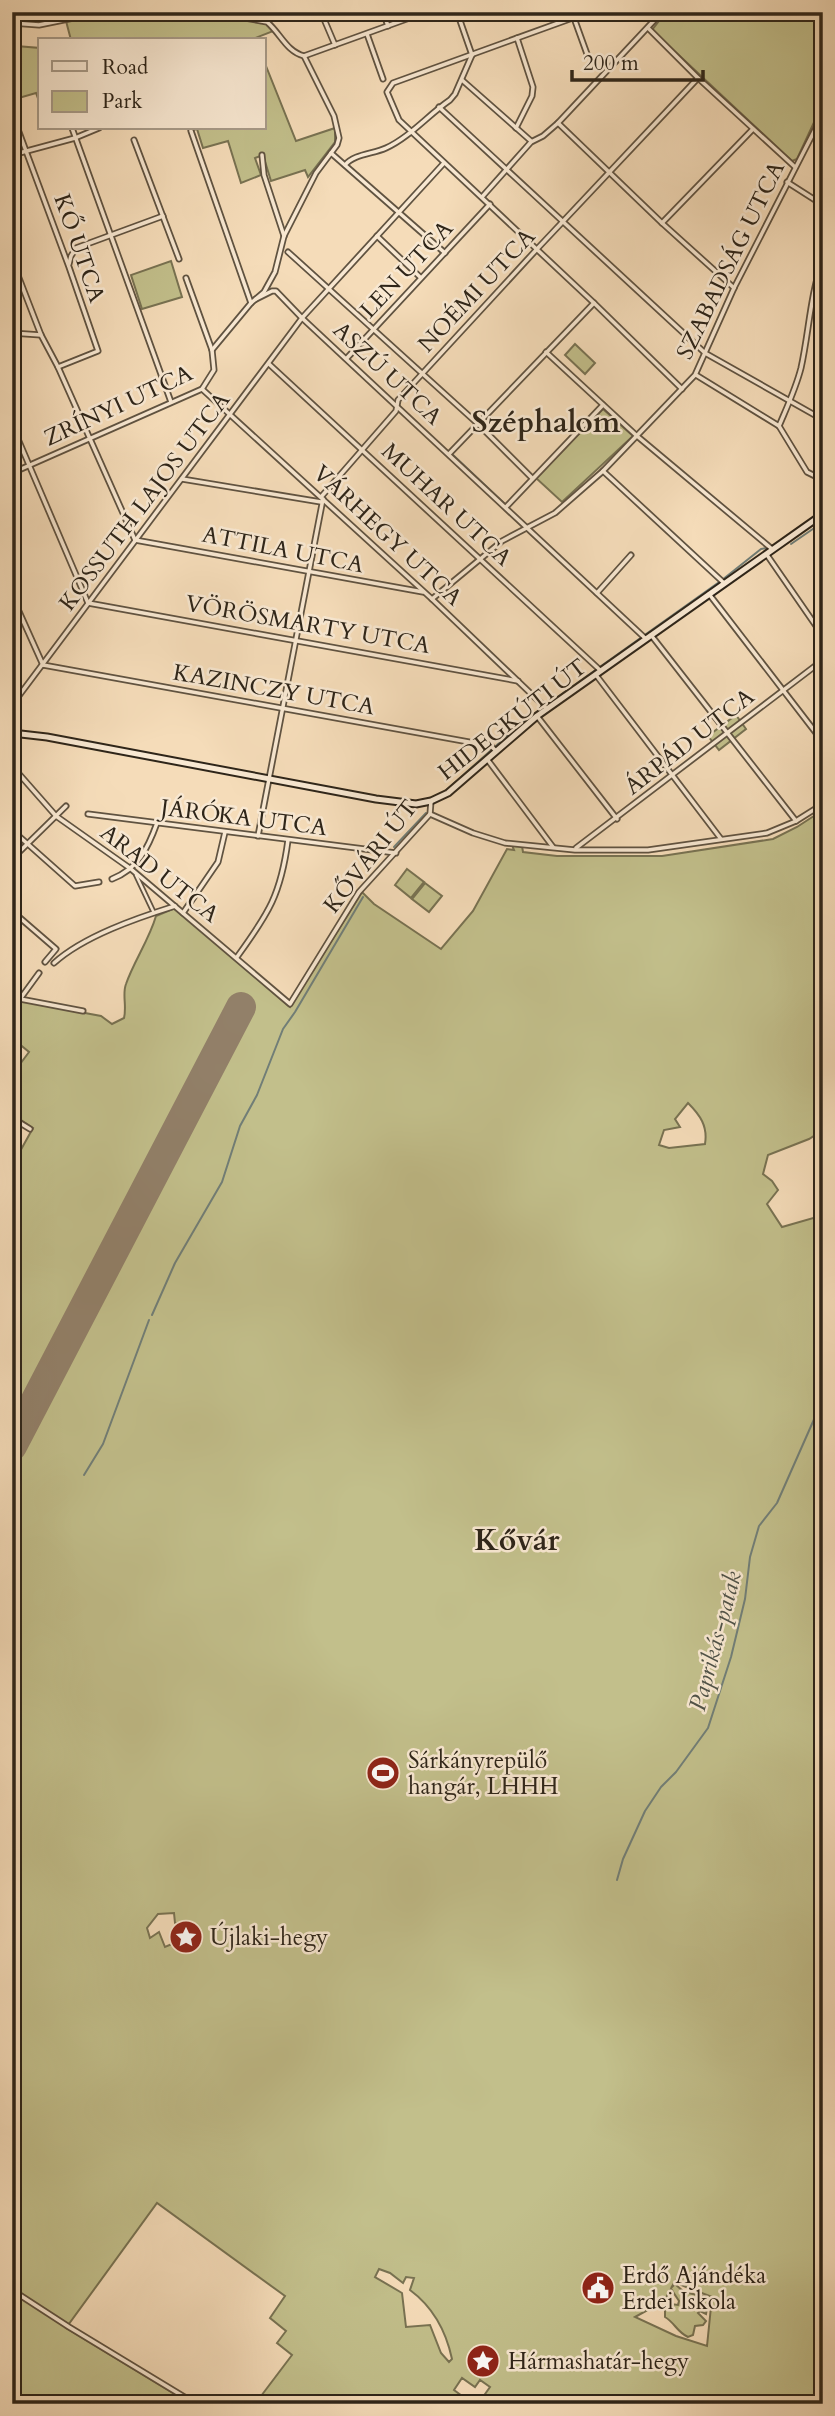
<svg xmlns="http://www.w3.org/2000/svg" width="835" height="2416" font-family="Cardo,serif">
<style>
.green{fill:#c2bf8b;stroke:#787252;stroke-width:2;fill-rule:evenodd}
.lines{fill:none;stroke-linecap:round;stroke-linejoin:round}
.stream{stroke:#717e77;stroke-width:2}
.runway{stroke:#928069;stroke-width:30}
.pedestrian-casing{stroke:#605341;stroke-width:6}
.minor-casing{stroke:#605341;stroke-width:7}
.secondary-casing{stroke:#2e2519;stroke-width:9}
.pedestrian{stroke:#f8e8d2;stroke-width:2.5}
.minor{stroke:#f8e8d2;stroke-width:3.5}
.secondary{stroke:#f8e8d2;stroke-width:5}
.labels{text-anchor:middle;stroke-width:5;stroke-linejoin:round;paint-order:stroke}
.street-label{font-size:23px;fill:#2e2519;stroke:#f8e8d2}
.poi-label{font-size:23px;fill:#2e2519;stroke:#f8e8d2;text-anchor:start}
.water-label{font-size:24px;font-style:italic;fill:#4f5248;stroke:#f8e8d2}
.district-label{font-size:30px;font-weight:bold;fill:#2e2519;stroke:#f8e8d2}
</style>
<rect width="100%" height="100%" fill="#f5dcb9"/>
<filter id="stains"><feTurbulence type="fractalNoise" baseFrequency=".00286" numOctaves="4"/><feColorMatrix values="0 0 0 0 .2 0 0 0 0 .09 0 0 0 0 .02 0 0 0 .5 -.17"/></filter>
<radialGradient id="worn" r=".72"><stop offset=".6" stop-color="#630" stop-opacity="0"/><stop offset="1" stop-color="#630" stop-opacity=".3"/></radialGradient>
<!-- green -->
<g class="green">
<polygon points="103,12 210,12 267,22 276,30 250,40 71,40 66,21"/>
<polygon points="666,12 823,12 823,103 797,159 792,161 652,30"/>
<polygon points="16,46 40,48 40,104 36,93 12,100 12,58 18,56"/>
<polygon points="264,61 296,141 335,128 335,142 308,177 305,170 271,181 263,155 255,158 261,175 241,183 228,141 203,148 197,129 189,131 188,128 264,128"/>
<polygon points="171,261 182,297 142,309 131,275"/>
<polygon points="575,344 595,363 585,374 565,355"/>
<polygon points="603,409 633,436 562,502 536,478"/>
<polygon points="736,715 746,729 719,750 708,736"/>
<path d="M 823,810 L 823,1130 L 809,1139 L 768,1155 L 763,1174 L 772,1181 L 778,1190 L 767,1204 L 782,1227 L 817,1217 L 823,1199 L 823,2404 L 478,2404 L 490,2387 L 480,2380 L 475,2387 L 462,2378 L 454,2390 L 473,2404 L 255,2404 L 292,2355 L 277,2343 L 286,2331 L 270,2318 L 285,2296 L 157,2203 L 66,2328 L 191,2404 L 12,2404 L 12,1150 L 18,1155 L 33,1128 L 12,1114 L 12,1075 L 29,1052 L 12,1038 L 12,1013 L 21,1001 L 101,1016 L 112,1024 L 124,1018 C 127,1006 122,994 126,984 C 134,961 149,940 156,916 L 175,908 L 290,1007 L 362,892 L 374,904 L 441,949 L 473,911 L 507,849 L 514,850 L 512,845 L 522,846 L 523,852 L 557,856 L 662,856 L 773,839 L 797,827 ZM 688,1103 C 700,1115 708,1126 705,1144 L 669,1148 L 659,1145 L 664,1130 L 680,1127 L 675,1119 ZM 174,1913 L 175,1923 L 188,1925 L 189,1929 L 176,1932 L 172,1944 L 165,1947 L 159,1932 L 150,1938 L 147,1928 L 158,1914 ZM 379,2269 L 390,2273 L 403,2283 L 406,2277 L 414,2278 L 410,2290 C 433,2307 446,2331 452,2359 L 449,2362 L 441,2353 L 430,2325 L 406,2327 L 402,2293 L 375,2277 ZM 676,2280 L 681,2285 L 712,2297 L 707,2346 L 676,2336 L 635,2317 L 664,2301 L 671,2289 L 679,2301 L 678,2305 L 671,2304 L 665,2310 L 665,2317 C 675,2323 677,2332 688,2337 L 693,2335 L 695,2326 L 703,2325 L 706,2321 L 698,2313 L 700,2311 L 706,2314 L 708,2304 L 707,2297 L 684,2292 L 675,2284 L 671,2288 Z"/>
<polygon points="407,869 424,882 411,898 395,885"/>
<polygon points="425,883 442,896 429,912 412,899"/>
</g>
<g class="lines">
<!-- stream -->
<g class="stream">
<polyline points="452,454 506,505"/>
<polyline points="517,493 556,452"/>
<polyline points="791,544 823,522"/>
<polyline points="573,686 722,580 761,549 767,548"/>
<polyline points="443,793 524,721 566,691"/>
<polyline points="394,847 426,813"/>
<polyline points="152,1315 175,1263 222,1182 240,1126 257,1095 283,1029 295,1012 363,897"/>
<polyline points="84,1475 103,1444 149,1320"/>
<polyline points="617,1880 623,1859 645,1811 661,1787 676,1772 708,1728 731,1657 745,1599 750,1557 759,1526 777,1503 823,1399"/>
</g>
<!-- runway -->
<polyline class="runway" points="12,1446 241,1007"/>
<defs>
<polyline id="pedestrian" points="136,875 154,913"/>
<g id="minor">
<path d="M 210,12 L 267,22 C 281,34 286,51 304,56 L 334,116 L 339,138 L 337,145 L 316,173 L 284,236 L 275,272 L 264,292 L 251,303 L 212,350"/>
<polyline points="321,12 335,45"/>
<polyline points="383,12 388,26"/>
<polyline points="457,12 472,55"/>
<polyline points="589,12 393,83 387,92 399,120 594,303 682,389"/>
<polyline points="574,18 587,54"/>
<polyline points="12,23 39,25 103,12"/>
<polyline points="648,28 698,78 795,167"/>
<polyline points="367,34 383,79"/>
<polyline points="304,56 426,12"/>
<polyline points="462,80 531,141"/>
<polyline points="439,107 705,353 820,418"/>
<polyline points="13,116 69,267 98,351 58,367"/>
<polyline points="558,123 662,223 734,288"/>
<polyline points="72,128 171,402"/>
<polyline points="516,128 532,96 533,87 517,38"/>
<polyline points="191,131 251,303"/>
<polyline points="134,140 179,259"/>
<polyline points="331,153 445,253"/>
<polyline points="12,155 75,138 99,128"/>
<polyline points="262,155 264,175 284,236"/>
<path d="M 345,165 C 354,154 373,154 386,148 C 410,137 428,115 450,100 L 455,94 L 472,55"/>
<polyline points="787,182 823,205"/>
<polyline points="482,197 531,142 543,136 558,123 662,12"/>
<polyline points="662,223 753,129"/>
<polyline points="377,236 420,277"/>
<polyline points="288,252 478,424 532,478"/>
<polyline points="12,260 41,335 58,367 135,540"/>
<polyline points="69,264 71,256 76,248 163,216"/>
<polyline points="256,299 272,291 276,291 302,318 646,639"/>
<polyline points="12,333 41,335"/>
<polyline points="546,352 637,436 772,549"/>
<polyline points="347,358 490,204"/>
<polyline points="269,364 601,671"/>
<polyline points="696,375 779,426 807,472 823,480"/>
<polyline points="202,389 432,599 547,709"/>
<polyline points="12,425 88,603"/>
<path d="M 779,426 C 787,407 796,388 801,368 C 809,332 810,295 823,259"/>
<polyline points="449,454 594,303"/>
<polyline points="603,471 724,583"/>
<polyline points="12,473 202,389 214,370 212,350 186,278"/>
<polyline points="182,479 321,502"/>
<polyline points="321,497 396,411 398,400 537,249 698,78"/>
<polyline points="506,507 603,405"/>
<polyline points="135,540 423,592"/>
<polyline points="767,555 823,636"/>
<polyline points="597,593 631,555"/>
<polyline points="709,594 823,742"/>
<polyline points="12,596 43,665"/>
<polyline points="432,599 502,541 555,513 603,471 695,375 734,288 823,114"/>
<polyline points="88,603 518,681"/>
<polyline points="651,635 796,821"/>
<polyline points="43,665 491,746 496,751"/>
<polyline points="596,675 721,839"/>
<polyline points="12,705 302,318 444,163"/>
<polyline points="537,716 617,819"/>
<polyline points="487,759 553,847"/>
<polyline points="12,766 56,816 131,869 290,1004 359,892 430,814 431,801"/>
<polyline points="88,814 396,853"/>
<polyline points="430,814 473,833 505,843 575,850 648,850 767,833 796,821 823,804"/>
<polyline points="12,830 75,886 99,882"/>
<polyline points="258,836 323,499"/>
<polyline points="576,848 823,660"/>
<polyline points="12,859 66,806"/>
<path d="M 112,879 C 138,869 148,848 157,823"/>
<polyline points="12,911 56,949 45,962"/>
<polyline points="183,913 218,862 225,832"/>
<path d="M 237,957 C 269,913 281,894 288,840"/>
<path d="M 54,963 C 84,936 137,918 175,906"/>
<polyline points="20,999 83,1011"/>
<polyline points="12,1010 39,973"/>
<polyline points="12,1118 30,1129"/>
<polyline points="12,2290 69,2327 196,2404"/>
</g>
<polyline id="secondary" points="12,733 47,737 376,799 416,804 431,801 448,793 537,716 823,514"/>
</defs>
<!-- pedestrian casing -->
<use href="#pedestrian" class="pedestrian-casing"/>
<!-- minor casing -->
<use href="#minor" class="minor-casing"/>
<!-- secondary casing -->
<use href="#secondary" class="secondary-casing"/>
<!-- pedestrian -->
<use href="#pedestrian" class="pedestrian"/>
<!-- minor -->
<use href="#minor" class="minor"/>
<!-- secondary -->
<use href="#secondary" class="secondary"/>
</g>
<!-- icons -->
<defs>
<symbol id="stadium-disc" viewBox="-11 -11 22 22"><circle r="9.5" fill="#8f2418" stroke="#f8e8d2"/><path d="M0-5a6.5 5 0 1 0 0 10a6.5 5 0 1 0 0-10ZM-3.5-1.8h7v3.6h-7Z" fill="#fff"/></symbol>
<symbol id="sight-disc" viewBox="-11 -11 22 22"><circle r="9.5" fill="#8f2418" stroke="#f8e8d2"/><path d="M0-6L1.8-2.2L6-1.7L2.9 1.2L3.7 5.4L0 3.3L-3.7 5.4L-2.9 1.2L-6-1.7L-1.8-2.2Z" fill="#fff"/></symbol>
<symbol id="civic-disc" viewBox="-11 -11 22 22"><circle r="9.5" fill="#8f2418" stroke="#f8e8d2"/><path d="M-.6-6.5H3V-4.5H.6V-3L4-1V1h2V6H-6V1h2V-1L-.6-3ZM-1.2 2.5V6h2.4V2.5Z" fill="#fff"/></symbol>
</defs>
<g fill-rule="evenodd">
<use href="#stadium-disc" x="364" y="1754" width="38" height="38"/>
<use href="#sight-disc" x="167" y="1918" width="38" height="38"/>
<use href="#civic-disc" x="579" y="2269" width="38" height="38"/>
<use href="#sight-disc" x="464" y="2342" width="38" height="38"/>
</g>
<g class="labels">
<!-- street labels -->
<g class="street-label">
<text transform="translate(80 248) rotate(71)" y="8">KŐ UTCA</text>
<text transform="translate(730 260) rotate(-64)" y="8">SZABADSÁG UTCA</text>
<text transform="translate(406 269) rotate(-47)" y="8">LEN UTCA</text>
<text transform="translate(476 290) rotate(-47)" y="8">NOÉMI UTCA</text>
<text transform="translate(388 373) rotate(43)" y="8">ASZÚ UTCA</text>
<text transform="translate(118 405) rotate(-25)" y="8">ZRÍNYI UTCA</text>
<text transform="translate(144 501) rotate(-53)" y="8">KOSSUTH LAJOS UTCA</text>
<text transform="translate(447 504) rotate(43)" y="8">MUHAR UTCA</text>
<text transform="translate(388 535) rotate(43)" y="8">VÁRHEGY UTCA</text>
<text transform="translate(283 549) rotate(11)" y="8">ATTILA UTCA</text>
<text transform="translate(308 624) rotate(10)" y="8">VÖRÖSMARTY UTCA</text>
<text transform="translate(274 689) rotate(10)" y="8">KAZINCZY UTCA</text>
<text transform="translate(512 719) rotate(-38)" y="8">HIDEGKÚTI ÚT</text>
<text transform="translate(689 741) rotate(-38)" y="8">ÁRPÁD UTCA</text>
<text transform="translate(244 817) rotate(7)" y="8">JÁRÓKA UTCA</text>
<text transform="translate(370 856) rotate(-52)" y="8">KŐVÁRI ÚT</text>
<text transform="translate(160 873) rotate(38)" y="8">ARAD UTCA</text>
</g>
<!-- poi labels -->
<g class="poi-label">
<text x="408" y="1768">Sárkányrepülő<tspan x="408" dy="26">hangár, LHHH</tspan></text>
<text x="210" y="1945">Újlaki-hegy</text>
<text x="622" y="2283">Erdő Ajándéka<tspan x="622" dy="26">Erdei Iskola</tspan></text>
<text x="508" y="2369">Hármashatár-hegy</text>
</g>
<!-- water labels -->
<g class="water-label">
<text transform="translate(715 1641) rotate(-75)" y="8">Paprikás-patak</text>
</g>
<!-- district labels -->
<g class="district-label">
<text x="546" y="432">Széphalom</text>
<text x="517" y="1550">Kővár</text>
</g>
</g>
<!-- margin -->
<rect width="835" height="2416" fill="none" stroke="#f5dcb9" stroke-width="42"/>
<rect x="14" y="14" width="807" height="2388" fill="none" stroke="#2e2519" stroke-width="3.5"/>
<rect x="21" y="21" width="793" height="2374" fill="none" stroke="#2e2519" stroke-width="2"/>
<!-- legend -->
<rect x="38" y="38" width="228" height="91" fill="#f8e8d2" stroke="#a79a88" stroke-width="2"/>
<rect x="52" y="61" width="35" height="10" fill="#f8e8d2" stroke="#a79a88" stroke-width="2"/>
<text x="102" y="74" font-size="21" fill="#2e2519">Road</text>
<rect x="52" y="91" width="35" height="21" fill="#c2bf8b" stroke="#a79a88" stroke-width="2"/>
<text x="102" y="108" font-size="21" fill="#2e2519">Park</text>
<!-- scale -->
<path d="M572 70v10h131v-10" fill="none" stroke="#2e2519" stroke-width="3.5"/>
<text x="583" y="70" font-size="21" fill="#2e2519" stroke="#f8e8d2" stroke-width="5" paint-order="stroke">200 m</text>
<rect width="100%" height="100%" filter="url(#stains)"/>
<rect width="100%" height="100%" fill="url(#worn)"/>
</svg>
